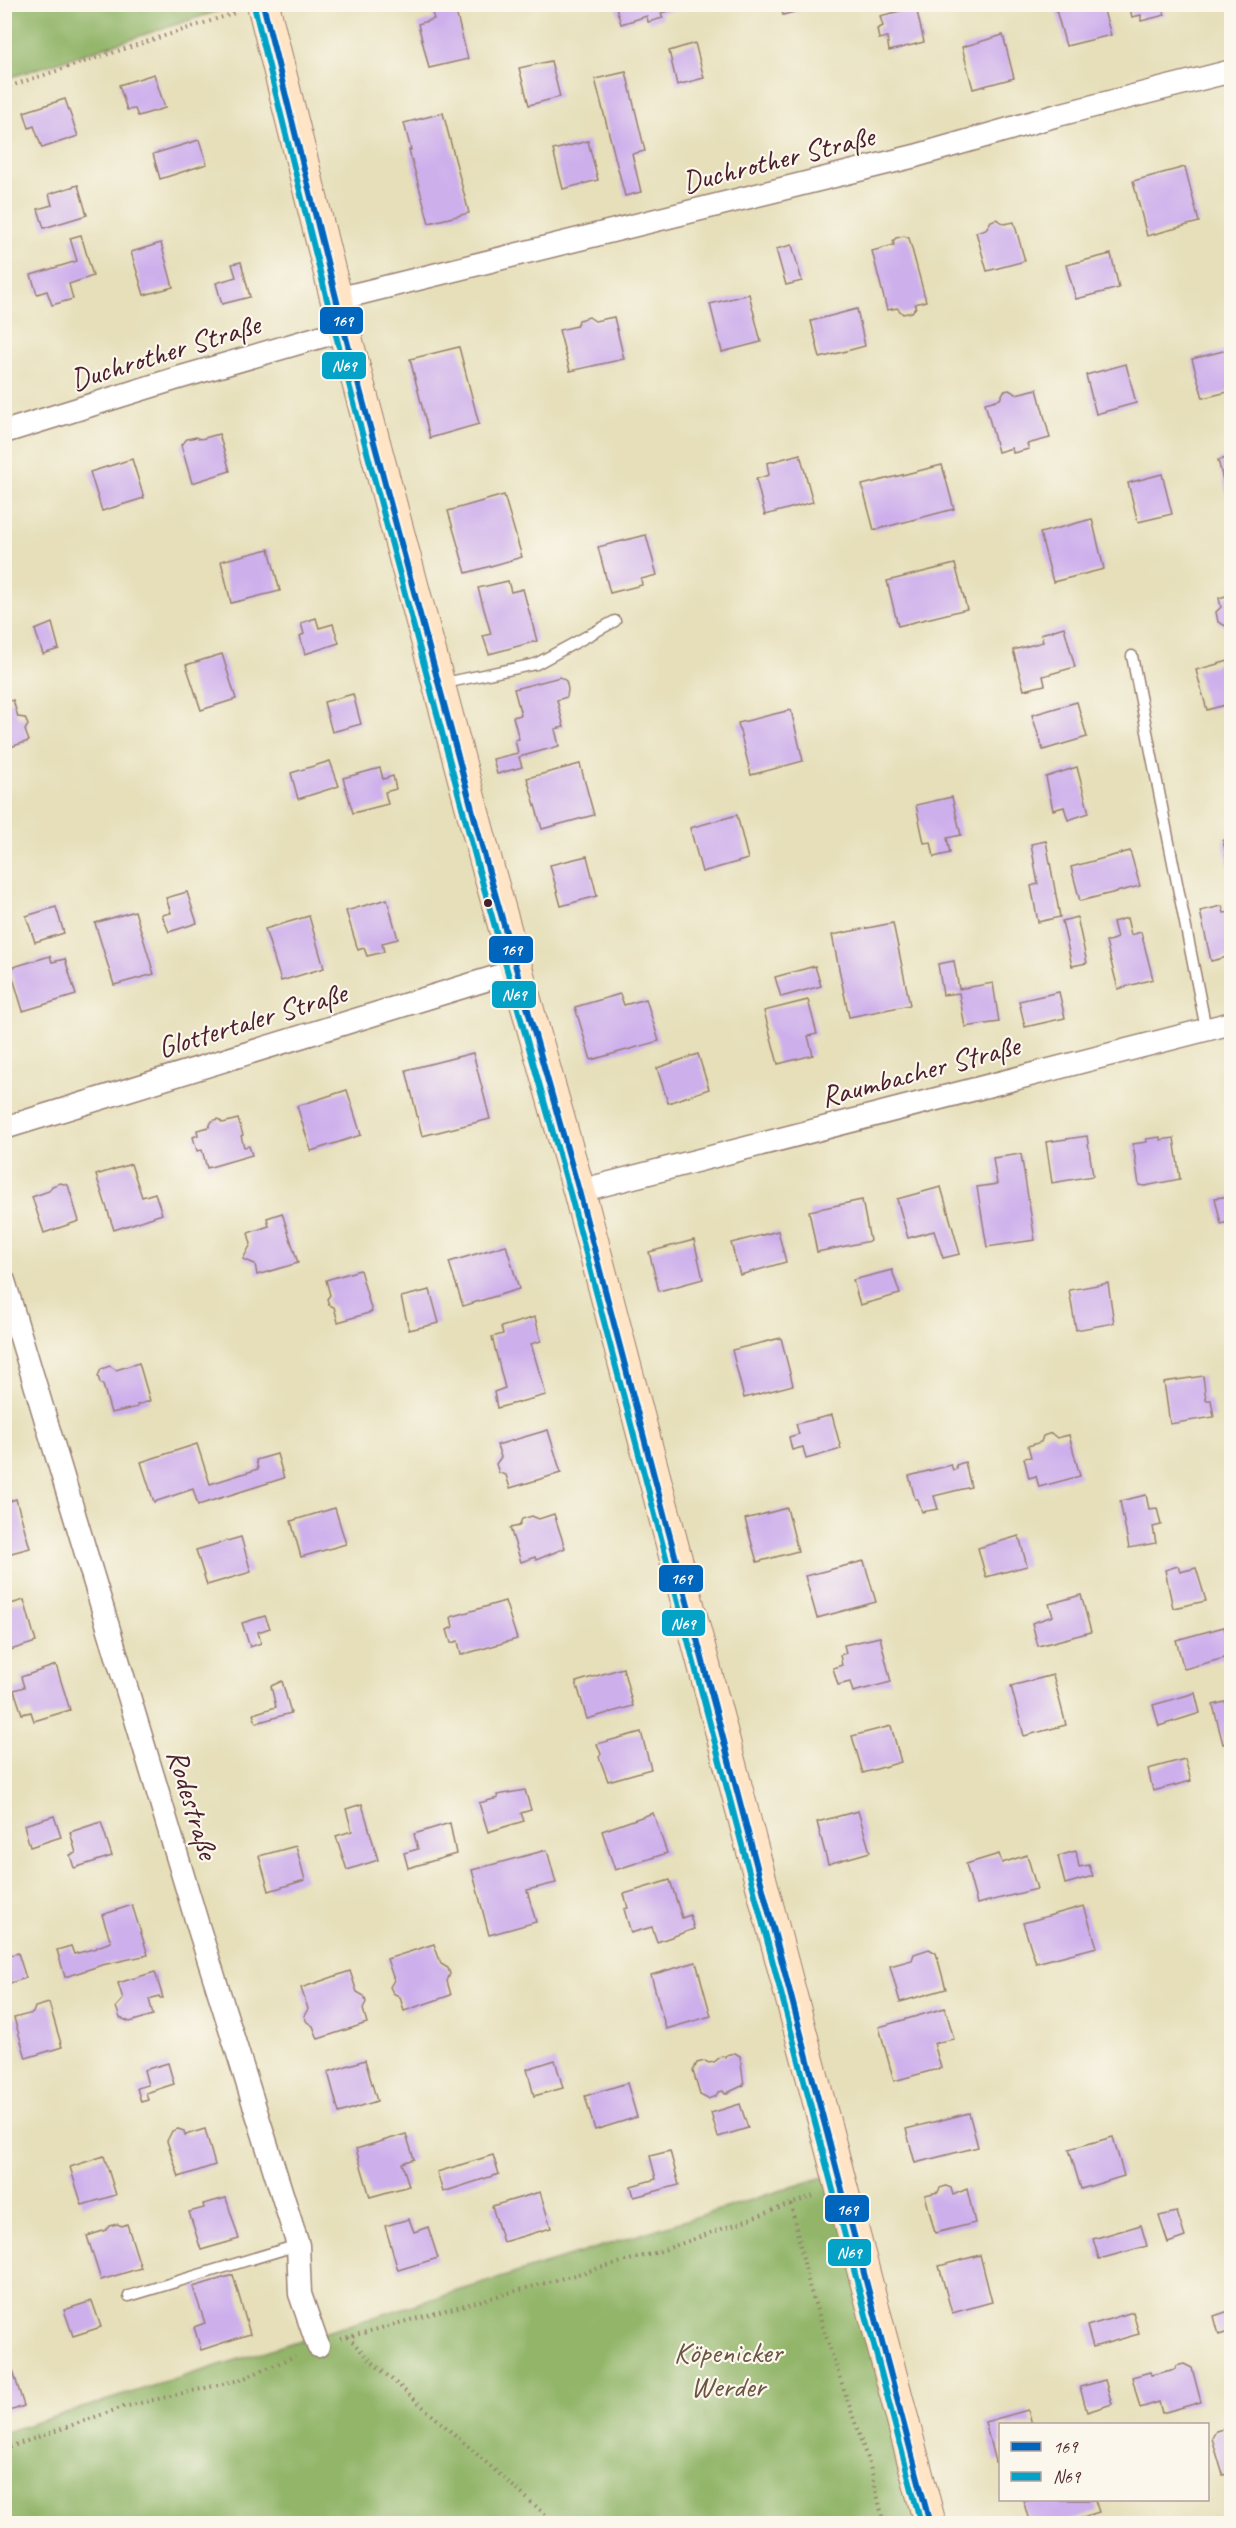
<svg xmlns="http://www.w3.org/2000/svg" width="1236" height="2528" font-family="Caveat,sans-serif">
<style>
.forest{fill:#92b569;stroke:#6e6a4a;stroke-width:1.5}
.building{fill:#cdafec}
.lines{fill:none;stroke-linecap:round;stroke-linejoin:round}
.lane-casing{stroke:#987f72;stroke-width:13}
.street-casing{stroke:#987f72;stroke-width:25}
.secondary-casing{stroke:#987f72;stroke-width:34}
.path{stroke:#987f72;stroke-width:4;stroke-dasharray:1.5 4.5;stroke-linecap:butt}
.lane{stroke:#fff;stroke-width:10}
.street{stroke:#fff;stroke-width:22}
.secondary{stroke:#ffe4c6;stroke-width:32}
.bus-1-casing{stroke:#fbf7ec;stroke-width:10}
.bus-2-casing{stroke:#fbf7ec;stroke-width:10}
.bus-1{stroke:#0065bd;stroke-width:6}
.bus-2{stroke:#04a2c6;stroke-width:6}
.bus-dot{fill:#4a1f2b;stroke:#fbf7ec;stroke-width:2}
.labels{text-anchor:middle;stroke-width:4.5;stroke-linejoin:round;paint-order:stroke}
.street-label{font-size:30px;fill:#4a1f2b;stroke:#fbf7ec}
.park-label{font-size:30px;fill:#6b5542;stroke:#fbf7ec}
.line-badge{stroke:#fbf7ec;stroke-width:2}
.badge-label{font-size:16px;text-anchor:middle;font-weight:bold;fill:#fff}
</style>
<rect width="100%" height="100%" fill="#fbf7ec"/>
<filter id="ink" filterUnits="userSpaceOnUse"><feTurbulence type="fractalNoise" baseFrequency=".0167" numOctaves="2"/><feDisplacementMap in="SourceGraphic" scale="12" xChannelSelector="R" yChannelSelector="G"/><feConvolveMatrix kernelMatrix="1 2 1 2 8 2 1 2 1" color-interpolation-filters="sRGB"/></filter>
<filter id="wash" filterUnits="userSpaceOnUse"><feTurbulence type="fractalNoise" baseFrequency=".008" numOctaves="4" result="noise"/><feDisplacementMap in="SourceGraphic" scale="24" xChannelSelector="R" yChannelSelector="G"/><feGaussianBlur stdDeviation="1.35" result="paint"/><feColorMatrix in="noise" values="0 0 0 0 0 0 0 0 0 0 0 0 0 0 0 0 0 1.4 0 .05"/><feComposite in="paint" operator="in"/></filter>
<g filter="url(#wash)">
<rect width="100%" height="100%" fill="#e6dfba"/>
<!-- forest -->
<g class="forest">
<polygon points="5,4 237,4 237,5 5,79"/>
<polygon points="837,2173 930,2524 5,2524 5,2432"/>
</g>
<g id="blocks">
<!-- building -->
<g class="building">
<polygon points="454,4 468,59 429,68 418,24 434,19 431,10"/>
<polygon points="615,4 693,4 693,5 661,13 663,18 648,22 647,16 621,24"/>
<polygon points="780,4 820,4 820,5 783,15"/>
<polygon points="1078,4 1102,4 1111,35 1066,46 1056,10"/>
<polygon points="1129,4 1162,4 1165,15 1141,21 1141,15 1132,17"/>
<polygon points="916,7 924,42 889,51 887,37 879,39 877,29 883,26 880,16"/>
<polygon points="1003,35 1014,78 973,89 962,47"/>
<polygon points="695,43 704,78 677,85 669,51"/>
<polygon points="551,61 560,97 529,105 519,68"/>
<polygon points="626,72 645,151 632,154 641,192 625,196 595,79"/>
<polygon points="154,74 165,108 138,116 135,109 127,110 119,85"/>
<polygon points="65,99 78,136 42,148 34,126 29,128 24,112"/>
<polygon points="443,113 469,213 429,223 409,150 411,150 404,123"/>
<polygon points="199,140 207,164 160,179 153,154"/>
<polygon points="588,141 598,180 563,189 553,150"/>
<polygon points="1185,167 1199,222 1147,236 1133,181"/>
<polygon points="78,185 87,215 44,228 38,209 52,205 49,194"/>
<polygon points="996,219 1004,224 1014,222 1025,261 987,271 976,232 986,229 991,221"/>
<polygon points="81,235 93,276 69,284 73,299 52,305 47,291 37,294 31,275 77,261 70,238"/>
<polygon points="904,236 909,238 926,301 915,304 916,307 912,312 903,314 897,308 887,310 872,251 894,245 893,241 896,238"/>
<polygon points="161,243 173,287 144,295 131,252"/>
<polygon points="792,245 802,281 786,285 776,249"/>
<polygon points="1111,254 1119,288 1076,299 1066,265"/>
<polygon points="241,262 250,297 222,304 216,283 236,277 232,264"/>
<polygon points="749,294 761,342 722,352 710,304"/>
<polygon points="857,309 865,346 820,358 811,321"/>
<polygon points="589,317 595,321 614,317 624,359 570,371 559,330 577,326 579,320"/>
<polygon points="459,347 479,424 430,438 410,359"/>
<polygon points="1231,349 1232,391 1203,398 1192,359"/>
<polygon points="1126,364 1136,403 1096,414 1086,375"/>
<polygon points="1037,389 1050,438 1027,444 1029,449 1013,453 1012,448 998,452 985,403 1000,399 1004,391 1009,390 1016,394"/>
<polygon points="219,434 230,471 192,483 181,445 187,439 196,437 201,439"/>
<polygon points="800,454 813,502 765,515 756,479 769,475 767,463"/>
<polygon points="1232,457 1232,499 1228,500 1218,460"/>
<polygon points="132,459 144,498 102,511 90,472"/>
<polygon points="942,465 954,509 874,530 862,485"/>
<polygon points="1162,474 1172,514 1138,522 1128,483"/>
<polygon points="504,495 522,557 466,573 448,511"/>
<polygon points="1092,519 1104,569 1053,582 1040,533"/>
<polygon points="646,535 657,575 641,579 642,585 610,593 598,547"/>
<polygon points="269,549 280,591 231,603 221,561"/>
<polygon points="955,564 967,609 898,626 887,581"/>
<polygon points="508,581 511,592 523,589 537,641 489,654 483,636 491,634 478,588"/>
<polygon points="1232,594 1232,633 1228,634 1226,626 1218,622 1216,612 1221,607 1219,598"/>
<polygon points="316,618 319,628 333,624 339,643 305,654 300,636 304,634 301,623"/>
<polygon points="52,623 59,649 43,654 35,630"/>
<polygon points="1064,627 1075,667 1043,676 1045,685 1024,690 1013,650 1043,642 1041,634"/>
<polygon points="222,654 236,699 201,710 186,665"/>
<polygon points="1232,660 1232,703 1207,710 1196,670"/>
<polygon points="560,677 566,681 568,689 567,697 557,700 564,727 555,729 559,746 519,757 522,767 497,774 493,759 518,753 515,740 519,739 513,717 521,715 514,689"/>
<polygon points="353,694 361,724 332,732 324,702"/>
<polygon points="13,700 18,717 25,718 28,725 25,730 29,741 4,749 4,703"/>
<polygon points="1077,702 1087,737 1043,750 1032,715"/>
<polygon points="791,710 803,761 751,775 738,723"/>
<polygon points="330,761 339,786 298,799 291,773"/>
<polygon points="580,764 594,815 542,829 527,778"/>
<polygon points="1077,767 1089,813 1068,820 1064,807 1053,810 1046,777"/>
<polygon points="380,768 383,779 393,776 396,789 385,792 388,804 353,813 343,778"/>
<polygon points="952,797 961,835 947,838 950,853 934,857 931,842 924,843 916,805"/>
<polygon points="737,815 748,859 702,872 690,828"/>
<polygon points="1232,838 1232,869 1229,869 1223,840"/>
<polygon points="1046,841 1060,917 1038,922 1031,886 1038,884 1031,844"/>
<polygon points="1130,851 1140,886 1080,901 1071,867"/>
<polygon points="587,856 597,896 561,906 550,865"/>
<polygon points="187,892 197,923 169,932 162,915 171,913 166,898"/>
<polygon points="387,899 398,939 382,943 384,952 367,956 364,948 358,950 346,911"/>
<polygon points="1222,906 1224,913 1232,912 1232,956 1211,961 1200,911"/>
<polygon points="56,907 64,933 35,942 26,916"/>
<polygon points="135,911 154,974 114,985 95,923"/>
<polygon points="309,916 324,968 281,981 265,929"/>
<polygon points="1077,917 1087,963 1072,966 1062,921"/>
<polygon points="1127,918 1131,935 1141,932 1153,979 1118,989 1106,942 1117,938 1113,922"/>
<polygon points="893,923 910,1005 849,1017 832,935"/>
<polygon points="50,956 52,962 65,959 76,995 23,1011 10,968"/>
<polygon points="954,961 959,989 993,983 999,1022 965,1027 959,993 943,995 938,964"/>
<polygon points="815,966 821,986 781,997 775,977"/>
<polygon points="1059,992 1065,1018 1025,1027 1019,1001"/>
<polygon points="620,994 624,1005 646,999 659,1041 591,1060 575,1007"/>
<polygon points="808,1000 817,1034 808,1036 813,1055 778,1064 764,1011"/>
<polygon points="473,1053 490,1119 422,1136 406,1070"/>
<polygon points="698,1054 709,1089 668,1103 657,1068"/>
<polygon points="347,1090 361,1135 311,1151 297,1106"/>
<polygon points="218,1119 223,1123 238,1119 243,1135 241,1136 244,1147 249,1146 252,1155 207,1168 202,1150 197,1151 193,1137 198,1135 197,1130 209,1127 212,1121"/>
<polygon points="1087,1136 1093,1176 1052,1183 1046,1142"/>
<polygon points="1160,1137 1160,1140 1174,1138 1180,1179 1145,1186 1139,1185 1133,1144 1147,1142 1146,1139"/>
<polygon points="1021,1154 1035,1240 987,1247 977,1187 997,1184 993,1158"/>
<polygon points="131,1164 142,1197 155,1193 162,1214 114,1230 96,1175"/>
<polygon points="60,1183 68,1185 79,1221 44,1233 32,1197 49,1191 52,1186"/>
<polygon points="941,1187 960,1254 943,1258 934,1231 908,1238 897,1199"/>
<polygon points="1232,1196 1232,1233 1230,1233 1228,1222 1221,1224 1215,1198"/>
<polygon points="862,1200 870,1241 817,1252 809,1211"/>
<polygon points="282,1213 298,1263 257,1275 255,1264 243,1259 251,1244 248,1233 269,1226 267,1218"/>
<polygon points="778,1231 786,1262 740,1275 731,1243"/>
<polygon points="694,1240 703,1279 659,1291 649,1252"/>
<polygon points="506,1245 519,1289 463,1306 449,1262"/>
<polygon points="360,1270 372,1312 338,1322 334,1307 329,1305 327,1299 330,1295 326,1280"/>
<polygon points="892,1270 900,1294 860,1305 853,1280"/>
<polygon points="1108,1283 1114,1323 1076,1330 1069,1290"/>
<polygon points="430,1290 439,1323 409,1330 401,1297"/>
<polygon points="535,1317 541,1341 531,1344 546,1395 497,1408 494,1392 505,1388 492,1337 503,1334 501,1327"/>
<polygon points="781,1338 793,1385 744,1398 732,1350"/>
<polygon points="139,1363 150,1401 137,1405 138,1407 111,1413 103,1385 100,1383 98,1376 101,1369 110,1366 116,1370"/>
<polygon points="1203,1376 1206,1400 1211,1400 1214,1417 1170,1424 1164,1382"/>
<polygon points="832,1415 841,1449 806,1459 803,1447 792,1450 789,1437 799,1434 796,1424"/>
<polygon points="548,1430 561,1473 510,1488 506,1475 499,1473 496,1464 501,1457 497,1445"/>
<polygon points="1051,1433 1057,1438 1069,1435 1080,1476 1039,1487 1036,1476 1029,1478 1024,1458 1031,1457 1028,1446 1041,1442 1043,1436"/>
<polygon points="197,1444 210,1484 258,1469 256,1460 277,1454 284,1478 198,1505 193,1489 154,1502 141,1462"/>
<polygon points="965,1462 971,1487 934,1496 938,1509 922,1512 918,1499 915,1499 909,1476 951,1465 953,1470 957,1469 956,1465"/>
<polygon points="1146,1495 1149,1509 1157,1508 1161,1525 1153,1527 1156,1543 1129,1548 1120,1501"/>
<polygon points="16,1499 30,1548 4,1555 4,1503"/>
<polygon points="335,1508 346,1544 301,1557 291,1521"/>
<polygon points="787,1508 798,1551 757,1562 745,1519"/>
<polygon points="554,1514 565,1548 536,1560 535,1557 521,1562 510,1528 519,1526 522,1519 532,1516 539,1519"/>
<polygon points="1019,1536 1027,1566 986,1577 978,1548"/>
<polygon points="241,1537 251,1572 207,1585 196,1550"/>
<polygon points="864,1561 876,1602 817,1618 805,1576"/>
<polygon points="1178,1566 1180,1572 1196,1568 1206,1601 1173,1608 1165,1570"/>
<polygon points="1081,1595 1091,1632 1038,1646 1032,1623 1053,1616 1049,1604"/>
<polygon points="24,1600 36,1642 4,1652 4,1606"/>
<polygon points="505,1601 517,1639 461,1655 458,1641 451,1643 447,1630 453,1627 451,1617"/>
<polygon points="265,1616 270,1628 258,1632 261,1643 250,1647 242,1623"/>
<polygon points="1224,1627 1232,1656 1184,1669 1176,1640"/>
<polygon points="880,1637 891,1682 853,1692 850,1682 838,1685 833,1668 842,1665 840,1655 846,1653 844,1645"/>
<polygon points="56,1665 70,1710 34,1721 31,1712 22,1714 14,1690 24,1687 21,1677"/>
<polygon points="623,1668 633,1706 587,1719 576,1682"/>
<polygon points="1053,1675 1066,1725 1024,1736 1011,1686"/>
<polygon points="282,1681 291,1713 256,1723 253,1714 276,1707 271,1686"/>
<polygon points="1195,1693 1200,1713 1159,1726 1153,1705"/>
<polygon points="1232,1700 1232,1742 1223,1744 1213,1705"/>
<polygon points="891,1726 901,1762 863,1773 852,1736"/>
<polygon points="641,1732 651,1769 608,1781 599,1757 601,1754 597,1744"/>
<polygon points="1185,1759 1191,1781 1153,1791 1148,1769"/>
<polygon points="525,1790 531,1810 521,1813 524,1821 488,1832 479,1803 498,1798 497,1795"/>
<polygon points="362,1804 378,1860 347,1870 336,1836 352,1831 346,1809"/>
<polygon points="858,1811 870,1852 828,1864 817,1822"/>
<polygon points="653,1813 667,1853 615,1870 602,1831"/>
<polygon points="54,1816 61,1837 30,1847 24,1825"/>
<polygon points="101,1822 112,1856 74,1868 70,1855 76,1853 70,1832"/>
<polygon points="450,1823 456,1854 408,1868 404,1853 418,1849 414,1834"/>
<polygon points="296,1846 305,1880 269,1891 259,1856"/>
<polygon points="547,1850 556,1883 527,1890 536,1922 489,1935 472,1870"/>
<polygon points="1076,1851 1079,1867 1089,1865 1093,1876 1065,1884 1058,1856"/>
<polygon points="999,1854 1002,1863 1027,1855 1037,1889 977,1904 966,1864"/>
<polygon points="670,1880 682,1918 690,1915 694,1929 657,1942 652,1927 631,1933 624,1909 628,1908 624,1894"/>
<polygon points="132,1905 148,1955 102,1965 65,1977 57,1950 71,1946 74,1954 97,1948 97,1947 111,1942 102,1915"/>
<polygon points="1084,1906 1097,1947 1036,1963 1023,1923"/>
<polygon points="434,1944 441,1964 448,1968 450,1974 447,1981 451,1995 404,2011 400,1997 393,1993 390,1987 394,1980 387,1959"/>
<polygon points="929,1949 936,1953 946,1989 900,2002 890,1966 912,1960 914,1954"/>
<polygon points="18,1953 26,1978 4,1985 4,1957"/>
<polygon points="696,1962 711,2016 666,2029 651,1975"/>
<polygon points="350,1971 357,1992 364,1996 366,2002 363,2009 367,2023 318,2039 313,2026 307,2022 304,2016 308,2009 301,1988"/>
<polygon points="155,1972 163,1998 160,1998 159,1996 149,1999 153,2015 130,2022 120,2018 116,2007 123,1999 118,1983"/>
<polygon points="49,2003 62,2047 26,2058 14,2018 33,2013 35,2007"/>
<polygon points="945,2008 954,2039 934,2043 941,2068 894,2081 879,2027"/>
<polygon points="735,2053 740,2056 744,2085 725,2094 723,2091 718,2092 716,2096 708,2099 700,2095 693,2071 697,2063 705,2061 709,2063 714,2062 722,2056 726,2058 727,2055"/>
<polygon points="365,2060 377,2101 339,2113 328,2072"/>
<polygon points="555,2060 563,2088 534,2096 527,2069"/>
<polygon points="168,2063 174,2084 146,2093 148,2100 141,2102 137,2088 148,2085 144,2070"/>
<polygon points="627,2083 637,2117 595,2130 585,2096"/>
<polygon points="740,2104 748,2128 718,2137 711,2113"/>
<polygon points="969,2113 978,2147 915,2163 906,2129"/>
<polygon points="178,2129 184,2131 185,2135 205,2129 215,2165 179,2177 167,2141 172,2131"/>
<polygon points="406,2134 414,2159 402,2163 409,2186 370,2197 356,2149"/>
<polygon points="1113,2137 1124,2176 1081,2189 1069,2149"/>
<polygon points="670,2151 679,2185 634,2197 631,2186 656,2179 650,2156"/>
<polygon points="493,2155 499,2174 443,2192 437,2172"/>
<polygon points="104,2156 116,2195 82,2205 70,2167"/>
<polygon points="946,2186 951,2188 953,2195 967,2189 975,2223 935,2233 925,2195 938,2192 940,2188"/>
<polygon points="540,2192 551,2228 503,2242 492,2206"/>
<polygon points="226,2198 239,2239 201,2250 189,2212 204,2208 203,2204"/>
<polygon points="1177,2212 1185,2237 1168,2243 1159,2216"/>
<polygon points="409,2219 414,2232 428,2227 438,2258 398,2270 385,2226"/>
<polygon points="117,2224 122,2226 127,2224 141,2268 101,2280 87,2236 106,2230 109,2226"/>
<polygon points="1141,2225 1147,2246 1099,2259 1093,2239"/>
<polygon points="980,2255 992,2302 952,2313 939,2266"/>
<polygon points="233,2275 250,2334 201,2350 194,2327 205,2323 193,2287"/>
<polygon points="92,2301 101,2327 73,2336 64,2310"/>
<polygon points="1232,2310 1232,2331 1219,2335 1214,2316"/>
<polygon points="1133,2312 1139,2334 1093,2347 1087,2326"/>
<polygon points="1184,2364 1192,2368 1201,2402 1162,2413 1159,2402 1140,2408 1132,2377 1150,2372 1151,2375 1175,2369 1176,2366"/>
<polygon points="12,2368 24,2406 4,2413 4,2370"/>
<polygon points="1105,2380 1112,2404 1087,2412 1080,2387"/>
<polygon points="1028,2410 1032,2424 1000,2424 1000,2461 995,2462 985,2422"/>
<polygon points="1223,2429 1227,2433 1232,2432 1232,2473 1223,2475 1212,2438 1216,2431"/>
<polygon points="1023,2500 1095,2500 1099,2512 1059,2524 1030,2524"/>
</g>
</g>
</g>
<g filter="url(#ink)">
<use href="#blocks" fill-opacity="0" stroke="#987f72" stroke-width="1.5"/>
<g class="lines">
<defs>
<g id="lane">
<polyline points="1132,656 1206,1029"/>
<polyline points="440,684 536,664 615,621"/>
<polyline points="129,2296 298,2245"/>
</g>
<g id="street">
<polyline points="337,299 915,156 1058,115 1232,71"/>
<polyline points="4,432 178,378 344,330"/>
<polyline points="4,1128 518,970"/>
<polyline points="579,1191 1232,1023"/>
<polyline points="4,1281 199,1929 298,2245 300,2294 318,2346"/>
</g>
<polyline id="secondary" points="263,4 344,330 487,865 579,1191 930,2524"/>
</defs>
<!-- lane casing -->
<use href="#lane" class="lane-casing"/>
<!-- street casing -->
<use href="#street" class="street-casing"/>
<!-- secondary casing -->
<use href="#secondary" class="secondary-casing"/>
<!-- path -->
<g class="path">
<polyline points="4,88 235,13"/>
<polyline points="791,2204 809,2286 872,2473 884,2524"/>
<polyline points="348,2337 371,2361 556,2524"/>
<polyline points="341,2339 658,2252 813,2196"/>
<polyline points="4,2449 123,2407 240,2380 295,2356"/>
</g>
<!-- lane -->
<use href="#lane" class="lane"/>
<!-- street -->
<use href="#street" class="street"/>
<!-- secondary -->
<use href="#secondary" class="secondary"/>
<defs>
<polyline id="bus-1" points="263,4 344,330 487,865 579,1191 930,2524"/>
<polyline id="bus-2" points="254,6 335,332 478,867 570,1193 921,2524"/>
</defs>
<!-- bus-1 casing -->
<use href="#bus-1" class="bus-1-casing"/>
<!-- bus-2 casing -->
<use href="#bus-2" class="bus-2-casing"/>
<!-- bus-1 -->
<use href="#bus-1" class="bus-1"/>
<!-- bus-2 -->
<use href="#bus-2" class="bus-2"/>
</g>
</g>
<!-- markers -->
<circle class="bus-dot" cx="488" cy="903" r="5"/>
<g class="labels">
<!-- street labels -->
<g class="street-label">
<text transform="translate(778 159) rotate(-14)" y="10">Duchrother Straße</text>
<text transform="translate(165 352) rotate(-17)" y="10">Duchrother Straße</text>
<text transform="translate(252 1020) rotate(-17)" y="10">Glottertaler Straße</text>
<text transform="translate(920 1071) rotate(-15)" y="10">Raumbacher Straße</text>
<text transform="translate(193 1804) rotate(73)" y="10">Rodestraße</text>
</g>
<!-- park labels -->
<g class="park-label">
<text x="728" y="2362">Köpenicker<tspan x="728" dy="34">Werder</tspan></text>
</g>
</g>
<g class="line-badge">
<rect x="319" y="306" width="45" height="29" rx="6" fill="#0065bd"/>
<rect x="321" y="351" width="46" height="29" rx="6" fill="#04a2c6"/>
<rect x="488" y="935" width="46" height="29" rx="6" fill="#0065bd"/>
<rect x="491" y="980" width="46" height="29" rx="6" fill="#04a2c6"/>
<rect x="658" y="1564" width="46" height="29" rx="6" fill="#0065bd"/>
<rect x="661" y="1609" width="45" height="28" rx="6" fill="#04a2c6"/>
<rect x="824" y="2194" width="46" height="29" rx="6" fill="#0065bd"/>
<rect x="827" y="2238" width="45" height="29" rx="6" fill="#04a2c6"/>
</g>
<g class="badge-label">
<text x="342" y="326">169</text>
<text x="344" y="371">N69</text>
<text x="511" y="955">169</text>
<text x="514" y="1000">N69</text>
<text x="681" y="1584">169</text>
<text x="683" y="1629">N69</text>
<text x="847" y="2215">169</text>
<text x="849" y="2258">N69</text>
</g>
<!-- margin -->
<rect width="1236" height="2528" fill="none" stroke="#fbf7ec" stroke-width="24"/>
<!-- legend -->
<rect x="999" y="2423" width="210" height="78" fill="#fbf7ec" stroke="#b4a19f" stroke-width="1.5"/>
<rect x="1011" y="2442" width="30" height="9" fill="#0065bd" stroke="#b4a19f" stroke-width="1.5"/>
<text x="1053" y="2453" font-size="18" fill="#4a1f2b">169</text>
<rect x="1011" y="2472" width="30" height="9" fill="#04a2c6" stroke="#b4a19f" stroke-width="1.5"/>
<text x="1053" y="2483" font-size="18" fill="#4a1f2b">N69</text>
</svg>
